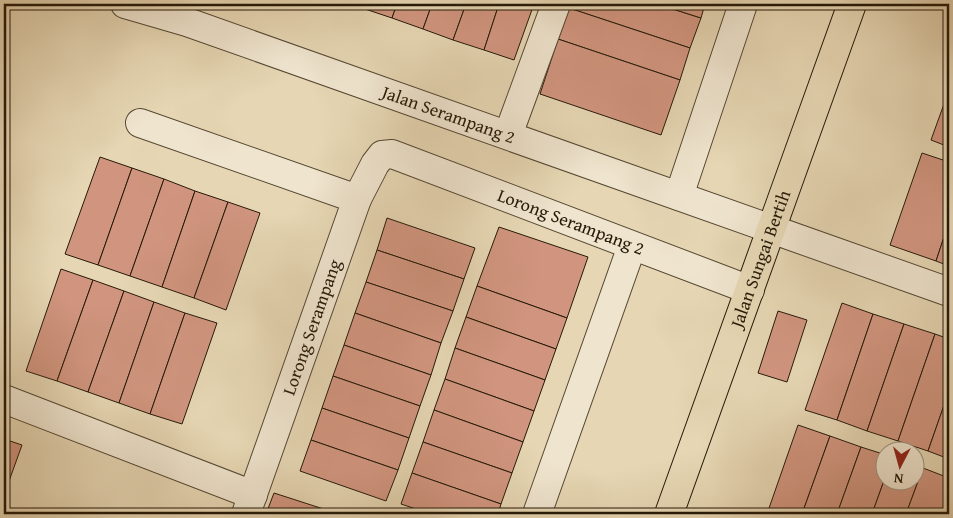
<svg xmlns="http://www.w3.org/2000/svg" width="953" height="518" font-family="'Gentium Book Plus',serif">
<style>
.building{fill:#d1957f;stroke:#251908}
.lines{fill:none;stroke-linecap:round;stroke-linejoin:round}
.minor-casing{stroke:#554833;stroke-width:30}
.major-casing{stroke:#251908;stroke-width:30}
.minor{stroke:#efe4ce;stroke-width:28}
.major{stroke:#e6d6b3;stroke-width:28}
.labels{text-anchor:middle;stroke-width:4.5;stroke-linejoin:round;paint-order:stroke}
.street-label{font-size:18px;fill:#251908;stroke:#efe4ce}
</style>
<rect width="100%" height="100%" fill="#e6d6b3"/>
<filter id="stains"><feTurbulence type="fractalNoise" baseFrequency=".004" numOctaves="4"/><feColorMatrix values="0 0 0 0 .2 0 0 0 0 .09 0 0 0 0 .02 0 0 0 .5 -.17"/></filter>
<radialGradient id="worn" r=".72"><stop offset=".6" stop-color="#630" stop-opacity="0"/><stop offset="1" stop-color="#630" stop-opacity=".3"/></radialGradient>
<!-- building -->
<g class="building">
<polygon points="363,4 397,4 392,18 362,8"/>
<polygon points="397,4 432,4 423,29 392,18"/>
<polygon points="432,4 466,4 453,40 423,29"/>
<polygon points="466,4 499,4 484,50 453,40"/>
<polygon points="499,4 534,4 514,60 484,50"/>
<polygon points="570,4 657,4 701,18 690,48 569,8"/>
<polygon points="657,4 705,4 701,18"/>
<polygon points="569,8 690,48 680,80 558,39"/>
<polygon points="558,39 680,80 661,135 540,94"/>
<polygon points="949,90 949,147 931,140"/>
<polygon points="922,153 949,162 949,222 936,261 890,245"/>
<polygon points="100,157 132,168 98,265 65,254"/>
<polygon points="132,168 164,179 130,276 98,265"/>
<polygon points="164,179 195,191 162,287 130,276"/>
<polygon points="195,191 228,202 194,298 162,287"/>
<polygon points="228,202 260,213 226,310 194,298"/>
<polygon points="387,218 475,248 464,279 377,250"/>
<polygon points="949,222 949,266 936,261"/>
<polygon points="499,227 588,257 567,318 477,286"/>
<polygon points="377,250 464,279 453,311 366,282"/>
<polygon points="61,269 93,280 57,381 26,371"/>
<polygon points="93,280 124,291 88,392 57,381"/>
<polygon points="366,282 453,311 441,343 355,313"/>
<polygon points="477,286 567,318 556,349 466,317"/>
<polygon points="124,291 154,302 119,403 88,392"/>
<polygon points="154,302 185,313 150,414 119,403"/>
<polygon points="842,303 873,314 837,420 805,410"/>
<polygon points="778,311 807,320 787,382 758,373"/>
<polygon points="185,313 217,323 182,424 150,414"/>
<polygon points="355,313 441,343 431,375 344,345"/>
<polygon points="873,314 904,324 867,431 837,420"/>
<polygon points="466,317 556,349 545,380 455,348"/>
<polygon points="904,324 935,334 898,441 867,431"/>
<polygon points="935,334 949,339 949,391 928,451 898,441"/>
<polygon points="344,345 431,375 420,406 333,376"/>
<polygon points="455,348 545,380 534,411 445,379"/>
<polygon points="333,376 420,406 409,438 322,408"/>
<polygon points="445,379 534,411 523,442 434,410"/>
<polygon points="949,391 949,459 928,451"/>
<polygon points="322,408 409,438 398,470 311,440"/>
<polygon points="434,410 523,442 512,473 423,442"/>
<polygon points="798,425 830,436 802,514 767,514"/>
<polygon points="830,436 861,447 837,514 802,514"/>
<polygon points="4,439 22,445 4,495"/>
<polygon points="311,440 398,470 386,501 300,471"/>
<polygon points="423,442 512,473 501,504 412,473"/>
<polygon points="861,447 886,455 886,475 872,514 837,514"/>
<polygon points="916,466 923,468 906,514 872,514 886,475 886,480 916,480"/>
<polygon points="923,468 949,478 949,492 941,514 906,514"/>
<polygon points="412,473 501,504 498,514 431,514 401,504"/>
<polygon points="949,492 949,514 941,514"/>
<polygon points="274,493 339,514 266,514"/>
</g>
<g class="lines">
<defs>
<g id="minor">
<path id="s1" d="M 125,4 L 187,22 L 949,292"/>
<polyline points="140,123 357,199"/>
<polyline points="508,135 556,4"/>
<polyline points="679,196 743,4"/>
<polyline points="4,399 253,495"/>
<path id="s2" d="M 246,514 L 357,199 L 375,164 L 382,155 L 392,154 L 750,290"/>
<polyline points="537,514 632,246"/>
</g>
<g id="major">
<path id="s3" d="M 669,514 L 852,4"/>
</g>
</defs>
<!-- minor casing -->
<use href="#minor" class="minor-casing"/>
<!-- major casing -->
<use href="#major" class="major-casing"/>
<!-- minor -->
<use href="#minor" class="minor"/>
<!-- major -->
<use href="#major" class="major"/>
</g>
<g class="labels">
<!-- street labels -->
<g class="street-label">
<text dy="6" stroke="none"><textPath href="#s1" startOffset="342">Jalan Serampang 2</textPath></text>
<text dy="6" stroke="none"><textPath href="#s2" startOffset="586">Lorong Serampang 2</textPath></text>
<text dy="6" stroke="none"><textPath href="#s3" startOffset="271">Jalan Sungai Bertih</textPath></text>
<text dy="6" stroke="none"><textPath href="#s2" startOffset="198">Lorong Serampang</textPath></text>
</g>
</g>
<!-- margin -->
<rect width="953" height="518" fill="none" stroke="#e6d6b3" stroke-width="20"/>
<rect x="5" y="5" width="943" height="508" fill="none" stroke="#251908" stroke-width="2.5"/>
<rect x="10" y="10" width="933" height="498" fill="none" stroke="#251908"/>
<!-- north arrow -->
<g transform="translate(900 466) rotate(186)"><circle r="24" fill="#efe4ce" stroke="#9e937f"/>
<path d="M0-4L9 19L0 12L-9 19Z" fill="#8f2418"/>
<text y="-8" font-size="14" font-weight="bold" text-anchor="middle" fill="#251908">N</text>
</g>
<rect width="100%" height="100%" filter="url(#stains)"/>
<rect width="100%" height="100%" fill="url(#worn)"/>
</svg>
